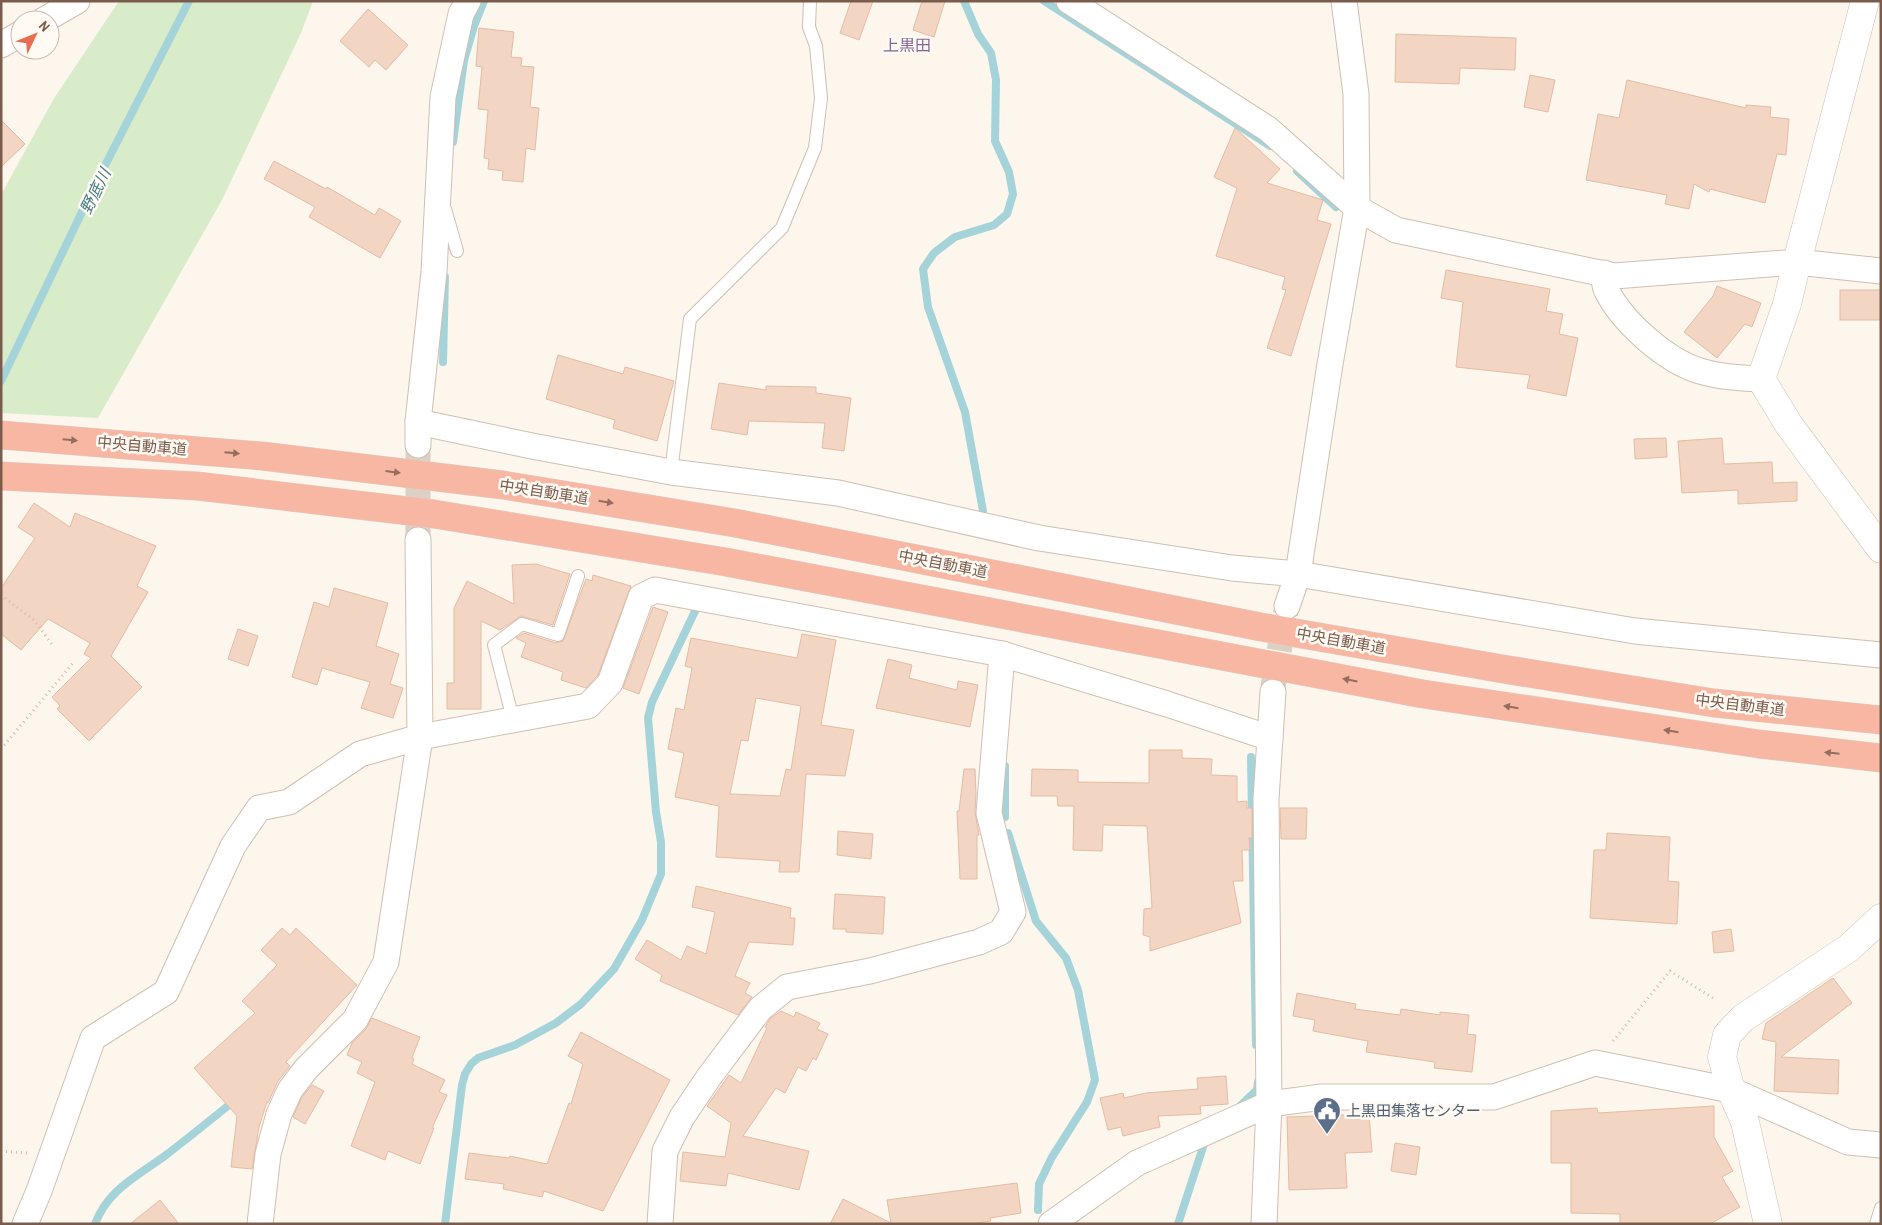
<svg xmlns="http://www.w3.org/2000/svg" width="1882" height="1225" font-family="'Archivo Narrow','Noto Sans JP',sans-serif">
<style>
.green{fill:#d8ecc9}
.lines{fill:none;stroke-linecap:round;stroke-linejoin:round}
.stream{stroke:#a5d3da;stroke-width:8}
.building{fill:#f3d5c3;stroke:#e6bba3;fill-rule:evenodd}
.minor-tunnel{stroke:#dcd0c4;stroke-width:25;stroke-dasharray:25 12;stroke-linecap:butt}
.service-casing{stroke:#d1beb0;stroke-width:14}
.minor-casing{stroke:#d1beb0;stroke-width:27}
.tertiary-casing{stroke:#d1beb0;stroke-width:29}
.motorway-casing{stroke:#dad1cd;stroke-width:29}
.path{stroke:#d9b8a5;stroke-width:3;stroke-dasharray:1 4;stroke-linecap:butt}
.service{stroke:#fff;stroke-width:12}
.minor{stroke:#fff;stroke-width:25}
.tertiary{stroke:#fff;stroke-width:28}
.motorway{stroke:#f7b7a3;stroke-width:28}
.oneway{fill:#936e5e}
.labels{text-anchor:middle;stroke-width:5;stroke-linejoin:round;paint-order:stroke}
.street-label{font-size:15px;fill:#7a5c4d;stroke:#fffaf3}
.service-label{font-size:15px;fill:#4e5e75;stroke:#fffaf3;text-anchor:start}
.neighbourhood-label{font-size:16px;fill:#846695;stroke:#fffaf3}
.water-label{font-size:16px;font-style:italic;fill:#437c86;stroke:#fffaf3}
</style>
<rect width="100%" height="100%" fill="#fdf6ec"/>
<!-- green -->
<polygon class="green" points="119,1 313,1 301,33 222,200 98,418 1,413 1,195 53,100"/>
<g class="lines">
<!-- stream -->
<g class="stream">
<polyline points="964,1 978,34 991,53 996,80 995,141 1009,172 1013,194 1007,214 994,225 955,237 934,253 923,269 928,307 965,412 983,511"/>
<polyline points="1044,1 1270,146"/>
<polyline points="453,142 464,60 474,26 484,1"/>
<polyline points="1297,171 1336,207"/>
<polyline points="443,362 445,277"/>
<polyline points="1,381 91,193 189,1"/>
<polyline points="1251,757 1256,1045"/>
<polyline points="1005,817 1005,766"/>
<polyline points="1008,833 1036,921 1066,958 1078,990 1095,1080 1087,1102 1052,1157 1039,1184 1038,1210"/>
<polyline points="1239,1107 1257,1090 1258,1082"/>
<path d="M 95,1224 C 108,1189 138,1176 166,1155 C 187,1139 208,1122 229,1105"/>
<polyline points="445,1224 462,1085 465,1074 471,1064 478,1058 515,1045 556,1023 581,1004 614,969 642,920 661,874 661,842 656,812 648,718 652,702 696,609"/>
<polyline points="1178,1224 1204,1144"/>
</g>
</g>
<!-- building -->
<g class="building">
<polygon points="851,1 873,1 859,40 840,33"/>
<polygon points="922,1 945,1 934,37 913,30"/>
<polygon points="368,9 408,45 386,70 375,60 369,67 340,41"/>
<polygon points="479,28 514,32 511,57 522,58 521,66 534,67 530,107 539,108 535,150 526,148 523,182 502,180 503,171 488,169 489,159 484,158 488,110 478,109 482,67 476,66"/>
<polygon points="1396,34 1516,38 1515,70 1460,68 1459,84 1395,82"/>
<polygon points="1530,75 1555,80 1548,112 1524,107"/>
<polygon points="1627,80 1746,108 1746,105 1771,107 1770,117 1789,119 1786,155 1777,154 1765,203 1710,189 1709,192 1694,184 1689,209 1665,204 1667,195 1586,180 1598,114 1619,118"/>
<polygon points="1,120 25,144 1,167"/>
<polygon points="1235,128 1280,169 1267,183 1323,200 1317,220 1331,224 1291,356 1267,348 1286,290 1282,289 1285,277 1216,256 1237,188 1214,177"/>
<polygon points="274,161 326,189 327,187 375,215 379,208 401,221 380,258 309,217 315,207 264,179"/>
<polygon points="1446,270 1550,289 1546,311 1563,314 1559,334 1578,338 1566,396 1527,388 1530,375 1456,367 1463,302 1441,298"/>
<polygon points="1717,286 1761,303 1752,327 1745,324 1717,358 1684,332 1713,296"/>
<rect x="1840" y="290" width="41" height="30"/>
<polygon points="558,355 623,374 625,367 674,381 657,441 613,428 615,420 546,399"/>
<polygon points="719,383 766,390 766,386 816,387 816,393 851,398 844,451 822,448 825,423 749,421 747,435 711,429"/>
<polygon points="1666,438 1667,457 1635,459 1634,439"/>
<polygon points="1722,438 1724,464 1772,462 1773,483 1797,482 1797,501 1738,504 1738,490 1682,493 1678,441"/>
<polygon points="34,503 70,527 75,513 156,546 137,586 148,592 111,656 142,687 89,741 57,709 60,706 52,697 91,658 84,654 90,643 48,619 21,650 1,634 1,588 35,538 18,527"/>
<polygon points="536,564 570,574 553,625 521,616 500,630 481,621 481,709 447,709 447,683 454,683 454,608 467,581 514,604 512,565"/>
<polygon points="593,575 631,586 598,675 586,688 561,680 563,672 521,657 526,643 516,638 524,633 556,643 563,641 586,579 592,581"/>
<polygon points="334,588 388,603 376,646 399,654 390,684 403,688 393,718 361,708 370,682 322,668 317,685 292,677 314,602 329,607"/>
<polygon points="653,607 668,612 639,694 623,688"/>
<polygon points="238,629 258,636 248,666 228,659"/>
<path d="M 802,634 L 836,640 L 821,725 L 854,730 L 845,776 L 806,774 L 799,872 L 779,872 L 780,861 L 716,857 L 719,806 L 675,797 L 684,753 L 668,749 L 676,708 L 684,710 L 692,668 L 685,666 L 691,638 L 797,658 ZM 756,698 L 801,706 L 791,770 L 786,769 L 780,796 L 730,794 L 741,740 L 748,741 Z"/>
<polygon points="888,659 912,665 909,678 957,690 958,681 978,685 970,727 876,708"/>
<polygon points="1149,750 1182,750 1182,758 1212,759 1211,775 1237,776 1237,802 1247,801 1247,808 1252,808 1252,838 1249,838 1250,850 1242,850 1243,881 1233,881 1241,923 1150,951 1150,937 1143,935 1144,909 1152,908 1147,826 1103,825 1102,851 1073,850 1074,806 1058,806 1057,796 1031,796 1032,769 1078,770 1078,782 1149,783"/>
<polygon points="964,769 975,769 976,794 975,812 979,835 977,835 977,879 960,879 957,811 959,811"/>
<polygon points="1280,808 1307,808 1306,839 1281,839"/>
<polygon points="838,831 873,834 871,859 837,855"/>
<polygon points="1607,833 1670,837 1668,881 1679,882 1677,924 1590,918 1594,850 1606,850"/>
<polygon points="696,886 791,908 790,918 795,918 793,945 749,942 735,976 750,983 745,993 752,997 738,1015 660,981 662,975 635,959 647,940 681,960 687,946 706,954 715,912 692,907"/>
<polygon points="835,894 885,897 883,934 846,932 846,929 833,929"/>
<polygon points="282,928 290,935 296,928 357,985 286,1062 290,1066 278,1081 268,1103 267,1102 259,1127 252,1169 231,1167 237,1116 194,1068 255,1013 242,1001 277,965 261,950"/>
<polygon points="1731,929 1734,951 1714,953 1712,932"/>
<polygon points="1833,978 1852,1003 1781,1057 1839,1060 1838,1094 1774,1091 1776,1042 1762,1039 1766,1023"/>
<polygon points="1297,993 1356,1004 1355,1009 1400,1015 1401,1009 1440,1015 1440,1012 1469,1015 1467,1034 1476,1035 1472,1072 1434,1068 1435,1062 1366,1052 1368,1041 1313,1031 1315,1020 1293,1016"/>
<polygon points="781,1011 794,1017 796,1012 820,1023 817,1029 828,1034 816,1060 813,1058 806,1071 798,1067 785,1093 776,1088 743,1136 809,1151 799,1190 728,1173 726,1186 680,1181 683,1152 725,1157 731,1123 707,1106 729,1075 741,1083 767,1028 765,1027 770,1019"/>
<polygon points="372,1018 420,1037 412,1058 414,1059 412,1064 445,1080 439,1092 447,1095 432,1128 434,1128 420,1164 388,1151 385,1160 351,1146 375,1082 357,1073 362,1062 347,1055 352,1043 365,1030"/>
<polygon points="581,1032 670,1080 603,1211 544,1191 542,1197 503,1189 504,1184 465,1179 469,1153 509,1158 510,1156 547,1164 569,1103 571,1104 583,1064 568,1056"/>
<polygon points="1226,1076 1228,1104 1200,1106 1201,1114 1158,1116 1160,1127 1123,1136 1121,1127 1108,1130 1100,1098 1123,1093 1124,1098 1146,1093 1198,1089 1197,1078"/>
<polygon points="312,1085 324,1091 305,1124 293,1117 302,1097"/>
<polygon points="1714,1106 1714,1137 1733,1171 1722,1177 1740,1207 1710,1224 1620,1224 1620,1214 1571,1213 1571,1163 1551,1163 1551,1111 1597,1108 1598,1113"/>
<polygon points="1369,1114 1372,1152 1345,1153 1347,1188 1289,1190 1287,1117"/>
<polygon points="1395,1143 1420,1147 1416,1175 1391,1171"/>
<polygon points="1017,1183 1021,1213 990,1218 991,1221 970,1224 830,1224 843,1199 891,1223 887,1200"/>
<polygon points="160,1200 179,1224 130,1224"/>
</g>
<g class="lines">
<!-- minor-tunnel -->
<g class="minor-tunnel">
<polyline points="418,445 418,540"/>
<polyline points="1273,687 1286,611"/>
</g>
<defs>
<g id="service">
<polyline points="445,209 457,251"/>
<polyline points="671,472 690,319 782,228 815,148 821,98 816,46 809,27 810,1"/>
<polyline points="513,719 494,645 522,624 558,635 578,576"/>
<polyline points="1876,1224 1881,1208"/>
</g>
<g id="minor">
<polyline points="1069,1 1268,129 1357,208 1396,230 1614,276 1797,262 1881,271"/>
<polyline points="44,20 77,1"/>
<polyline points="1,45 20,34"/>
<path d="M 1604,273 C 1604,278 1604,284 1606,289 C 1621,321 1666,361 1700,371 C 1720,377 1740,378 1761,379"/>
<polyline points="418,422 532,446 671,472 838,493 1039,538 1232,568 1298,574 1635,631 1881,655"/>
<polyline points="418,445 418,422 434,272 443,97 461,14 468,1"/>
<polyline points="1287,606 1298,574 1330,364 1357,208 1356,94 1344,1"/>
<polyline points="25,1224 39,1191 93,1038 166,992 233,846 259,808 289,802 360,754 420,737 588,706 610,683 641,597 655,590 1002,654 1167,704 1270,738"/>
<polyline points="260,1224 268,1154 279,1114 290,1090 306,1069 355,1020 386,962 420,737 418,540"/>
<polyline points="660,1224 665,1151 682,1117 709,1077 760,1009 787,987 870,971 979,942 1001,932 1013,912 989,813 1002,654"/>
<polyline points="1051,1224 1137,1163 1269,1104 1322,1097 1494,1097 1595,1063 1731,1090 1848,1142 1881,1145"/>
<polyline points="1264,1224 1269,1104 1266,799 1273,692"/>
</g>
<g id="tertiary">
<polyline points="1865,1 1797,262 1787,304 1761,379 1789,425 1881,549"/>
<polyline points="1768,1224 1745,1122 1731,1090 1722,1057 1727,1035 1743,1018 1849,948 1881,918"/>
</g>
<g id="motorway">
<polyline points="1,435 262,456 503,485 735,523 1261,627 1503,669 1714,703 1881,720"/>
<polyline points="1,476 197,486 434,514 726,562 1423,694 1759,744 1881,758"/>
</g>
</defs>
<!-- service casing -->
<use href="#service" class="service-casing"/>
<!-- minor casing -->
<use href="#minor" class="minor-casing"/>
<!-- tertiary casing -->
<use href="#tertiary" class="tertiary-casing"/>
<!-- motorway casing -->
<use href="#motorway" class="motorway-casing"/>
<!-- path -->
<g class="path">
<polyline points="1,595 35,621 53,646"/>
<polyline points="1,749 73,663"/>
<polyline points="1613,1041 1670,971 1713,998"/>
<polyline points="1,1151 27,1153"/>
</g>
<!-- service -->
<use href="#service" class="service"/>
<!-- minor -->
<use href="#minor" class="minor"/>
<!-- tertiary -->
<use href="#tertiary" class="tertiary"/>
<!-- motorway -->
<use href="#motorway" class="motorway"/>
</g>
<!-- one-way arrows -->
<defs><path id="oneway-solid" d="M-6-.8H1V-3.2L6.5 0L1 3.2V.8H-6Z" transform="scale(1.25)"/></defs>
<g class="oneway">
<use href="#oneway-solid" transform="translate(70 440) rotate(5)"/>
<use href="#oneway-solid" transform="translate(232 453) rotate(5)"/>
<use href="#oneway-solid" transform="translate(393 472) rotate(7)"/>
<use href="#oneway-solid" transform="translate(606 502) rotate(9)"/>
<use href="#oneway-solid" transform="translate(1350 680) rotate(-169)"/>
<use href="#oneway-solid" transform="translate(1511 707) rotate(-171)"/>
<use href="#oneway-solid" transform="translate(1671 731) rotate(-171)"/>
<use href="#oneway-solid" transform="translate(1832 753) rotate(-174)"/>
</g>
<!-- icons -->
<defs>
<symbol id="civic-pin" viewBox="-11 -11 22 30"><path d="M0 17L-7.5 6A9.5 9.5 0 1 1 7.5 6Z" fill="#5c6f8a" stroke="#fffaf3"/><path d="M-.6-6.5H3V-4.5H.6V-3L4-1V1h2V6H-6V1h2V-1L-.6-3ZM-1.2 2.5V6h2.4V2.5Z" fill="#fff"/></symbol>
</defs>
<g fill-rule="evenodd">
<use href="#civic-pin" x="1311" y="1095" width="32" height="43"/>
</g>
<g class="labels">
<!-- street labels -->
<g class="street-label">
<text transform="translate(142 446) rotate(5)" y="5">中央自動車道</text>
<text transform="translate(544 492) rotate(9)" y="5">中央自動車道</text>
<text transform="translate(943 564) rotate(11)" y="5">中央自動車道</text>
<text transform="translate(1341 641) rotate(10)" y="5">中央自動車道</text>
<text transform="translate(1740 705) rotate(7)" y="5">中央自動車道</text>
</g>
<!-- service labels -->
<g class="service-label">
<text x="1346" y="1116">上黒田集落センター</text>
</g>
<!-- neighbourhood labels -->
<g class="neighbourhood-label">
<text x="907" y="51">上黒田</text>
</g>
<!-- water labels -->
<g class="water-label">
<text transform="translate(95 191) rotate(-64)" y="6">野底川</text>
</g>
</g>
<!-- border -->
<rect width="1882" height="1225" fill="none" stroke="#7a5c4d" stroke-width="5"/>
<!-- north arrow -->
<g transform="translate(35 35) rotate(47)"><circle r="24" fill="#fffaf3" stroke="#cabbb1"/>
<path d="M0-4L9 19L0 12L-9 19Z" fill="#e76f51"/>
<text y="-8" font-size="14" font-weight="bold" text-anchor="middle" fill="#7a5c4d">N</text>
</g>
</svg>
